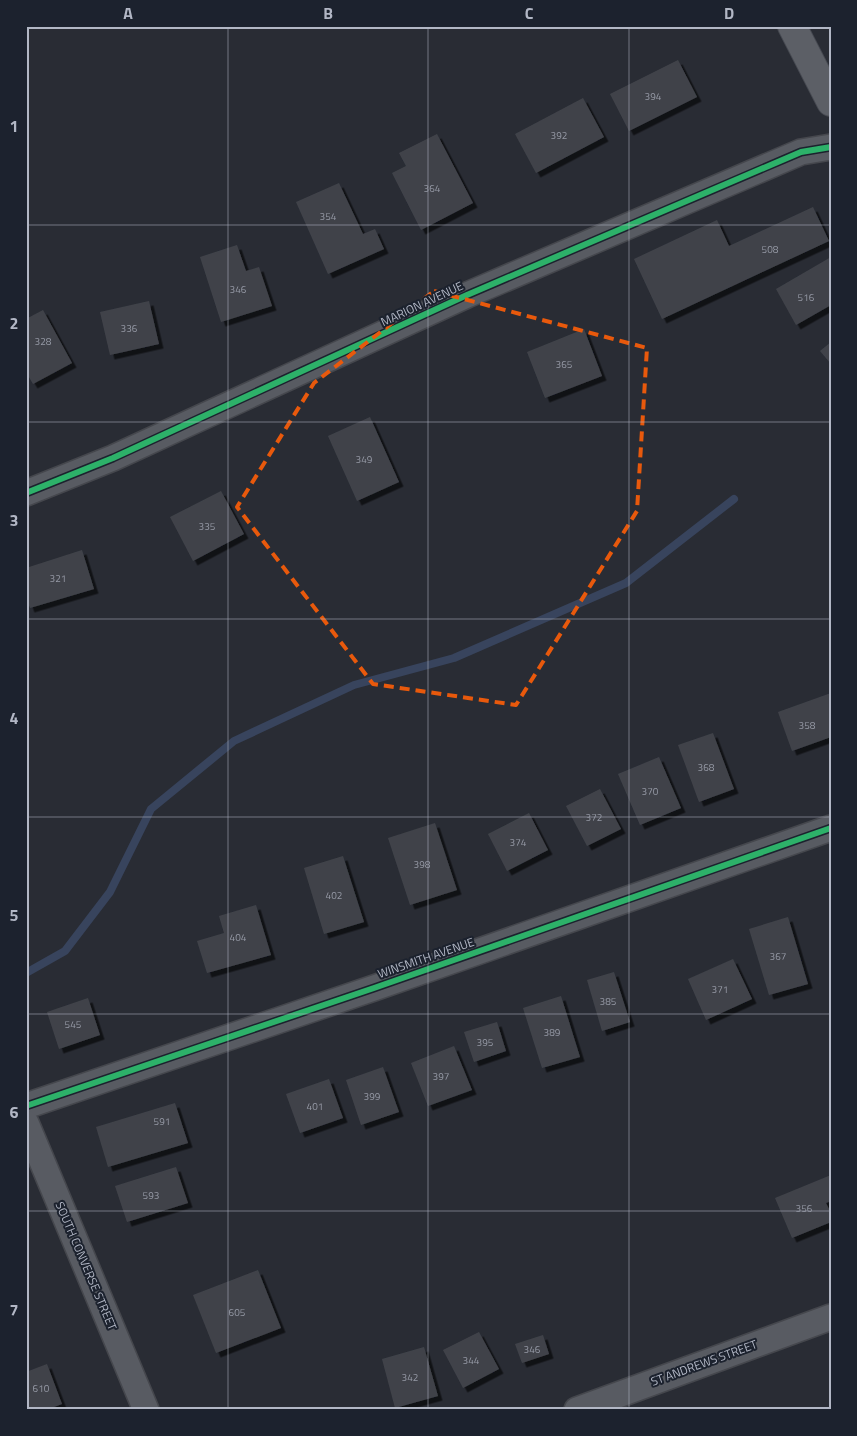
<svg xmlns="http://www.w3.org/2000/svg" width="857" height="1436" font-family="'Titillium Web',sans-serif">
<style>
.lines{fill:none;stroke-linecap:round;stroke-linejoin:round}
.stream{stroke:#38445d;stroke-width:8}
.building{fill:#40434a;filter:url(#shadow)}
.minor-casing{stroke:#45474d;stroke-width:28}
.secondary-casing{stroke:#464951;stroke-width:30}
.minor{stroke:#585b62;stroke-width:25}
.secondary{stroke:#5c5f66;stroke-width:28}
.cycleway-casing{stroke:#1c222e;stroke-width:9}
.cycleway{stroke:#2db169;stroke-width:6}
.marked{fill:none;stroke:#e8590c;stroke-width:4;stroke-dasharray:10 6;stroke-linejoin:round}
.grid{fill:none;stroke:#b2b7c5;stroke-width:1;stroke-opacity:0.55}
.labels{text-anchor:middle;stroke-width:4;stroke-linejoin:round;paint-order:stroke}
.number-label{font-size:10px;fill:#969aa6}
.street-label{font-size:12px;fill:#b2b7c5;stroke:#1c222e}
.neatline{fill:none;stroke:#b2b7c5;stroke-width:2}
.grid-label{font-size:16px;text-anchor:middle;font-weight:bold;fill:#b2b7c5}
</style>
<defs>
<filter id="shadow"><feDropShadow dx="4.5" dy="4.5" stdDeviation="0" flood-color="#0009"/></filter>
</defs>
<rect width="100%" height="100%" fill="#292c34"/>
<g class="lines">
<!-- stream -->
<polyline class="stream" points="26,973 65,951 110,892 151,809 234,741 354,685 454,658 626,583 734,499"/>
</g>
<!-- building -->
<g class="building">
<polygon points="678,60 697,97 629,131 610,94"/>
<polygon points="583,98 604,137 536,173 515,134"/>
<polygon points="437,134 473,203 421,230 392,173 406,166 399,153"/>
<polygon points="339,183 363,234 375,229 384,249 328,274 296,202"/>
<polygon points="813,207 829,241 662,319 634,259 717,220 729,246"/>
<polygon points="237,245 246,271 259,267 272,306 221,322 200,257"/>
<polygon points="831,257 831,305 796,325 776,289"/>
<polygon points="149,301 159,344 110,355 100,312"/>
<polygon points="43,310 72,363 33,384 26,372 26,319"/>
<polygon points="584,329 602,376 545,398 527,352"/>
<polygon points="831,342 831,364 820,351"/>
<polygon points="370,417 399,482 357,501 328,436"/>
<polygon points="221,491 244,534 193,561 170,517"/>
<polygon points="82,550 94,589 30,608 26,597 26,568"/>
<polygon points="831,693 831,737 792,751 778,712"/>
<polygon points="713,733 734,789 699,802 678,745"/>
<polygon points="659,757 681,808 640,825 618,774"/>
<polygon points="600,789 621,829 587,846 566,806"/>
<polygon points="529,813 548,850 507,871 488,834"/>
<polygon points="435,823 457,890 410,905 388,838"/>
<polygon points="343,856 364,922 324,934 304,868"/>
<polygon points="256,905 271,955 207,973 197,941 224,933 219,916"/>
<polygon points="788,917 808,984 769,995 749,929"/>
<polygon points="733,959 752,999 706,1020 688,979"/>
<polygon points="614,972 630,1022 602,1031 587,980"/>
<polygon points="561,996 580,1057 542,1068 523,1008"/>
<polygon points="88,998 100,1035 59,1049 47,1012"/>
<polygon points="497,1022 506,1051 474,1062 464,1032"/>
<polygon points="454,1046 472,1090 428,1106 411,1063"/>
<polygon points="383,1067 399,1112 361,1125 346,1080"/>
<polygon points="329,1079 343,1118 300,1133 286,1094"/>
<polygon points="175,1103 188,1143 108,1167 96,1127"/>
<polygon points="176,1167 188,1203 127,1222 115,1186"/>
<polygon points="831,1175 831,1201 826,1203 831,1213 831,1222 792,1238 775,1198"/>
<polygon points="258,1270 281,1328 216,1353 193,1295"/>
<polygon points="479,1332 499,1369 463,1388 443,1350"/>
<polygon points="543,1335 549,1354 522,1363 515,1344"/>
<polygon points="424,1347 438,1396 395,1408 382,1359"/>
<polygon points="47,1364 62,1404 46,1410 26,1410 26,1372"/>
</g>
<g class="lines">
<defs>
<g id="minor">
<polyline points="26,493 113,458 467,295 801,152 831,147"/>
<polyline points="26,1106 374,988 831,828"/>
<polyline points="26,1123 146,1410"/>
<polyline points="577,1410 831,1317"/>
</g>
<polyline id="secondary" points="792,26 831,102"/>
</defs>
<!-- minor casing -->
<use href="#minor" class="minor-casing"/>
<!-- secondary casing -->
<use href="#secondary" class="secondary-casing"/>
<!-- minor -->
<use href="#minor" class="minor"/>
<!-- secondary -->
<use href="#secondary" class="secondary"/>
<defs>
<g id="cycleway">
<polyline points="26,493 113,458 467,295 801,152 831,147"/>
<polyline points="26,1106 374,988 831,828"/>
</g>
</defs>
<!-- cycleway casing -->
<use href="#cycleway" class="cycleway-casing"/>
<!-- cycleway -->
<use href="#cycleway" class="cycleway"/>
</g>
<!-- marked area -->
<path class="marked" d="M 434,291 L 647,348 L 637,511 L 516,705 L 373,684 L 237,507 L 314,383 Z"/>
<!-- grid -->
<path class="grid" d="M 228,26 L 228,1410M 428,26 L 428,1410M 629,26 L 629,1410M 26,225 L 831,225M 26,422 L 831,422M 26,619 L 831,619M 26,817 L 831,817M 26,1014 L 831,1014M 26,1211 L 831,1211"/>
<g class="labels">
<!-- number labels -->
<g class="number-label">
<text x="653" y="100">394</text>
<text x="559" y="139">392</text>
<text x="432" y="192">364</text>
<text x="328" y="220">354</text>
<text x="770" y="253">508</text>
<text x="238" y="293">346</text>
<text x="806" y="301">516</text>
<text x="129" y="332">336</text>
<text x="43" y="345">328</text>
<text x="564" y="368">365</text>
<text x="364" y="463">349</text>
<text x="207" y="530">335</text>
<text x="58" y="582">321</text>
<text x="807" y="729">358</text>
<text x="706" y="771">368</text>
<text x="650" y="795">370</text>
<text x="594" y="821">372</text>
<text x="518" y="846">374</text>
<text x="422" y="868">398</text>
<text x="334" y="899">402</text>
<text x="238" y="941">404</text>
<text x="778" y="960">367</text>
<text x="720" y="993">371</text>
<text x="608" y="1005">385</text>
<text x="73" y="1028">545</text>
<text x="552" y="1036">389</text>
<text x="485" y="1046">395</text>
<text x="441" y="1080">397</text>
<text x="372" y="1100">399</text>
<text x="315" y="1110">401</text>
<text x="162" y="1125">591</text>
<text x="151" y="1199">593</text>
<text x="804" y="1212">356</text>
<text x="237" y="1316">605</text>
<text x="532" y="1353">346</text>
<text x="471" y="1364">344</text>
<text x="410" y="1381">342</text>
<text x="41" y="1392">610</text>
</g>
<!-- street labels -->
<g class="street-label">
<text transform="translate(422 304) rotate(-25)" y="4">MARION AVENUE</text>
<text transform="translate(426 958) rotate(-19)" y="4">WINSMITH AVENUE</text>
<text transform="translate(86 1266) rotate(67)" y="4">SOUTH CONVERSE STREET</text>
<text transform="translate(704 1363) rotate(-20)" y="4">ST ANDREWS STREET</text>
</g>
</g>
<!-- border -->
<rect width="857" height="1436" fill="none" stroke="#1c222e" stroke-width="55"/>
<rect x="28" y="28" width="802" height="1380" class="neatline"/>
<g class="grid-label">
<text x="128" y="19">A</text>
<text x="328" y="19">B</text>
<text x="529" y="19">C</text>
<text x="729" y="19">D</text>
<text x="14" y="132">1</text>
<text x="14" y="329">2</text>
<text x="14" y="526">3</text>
<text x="14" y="724">4</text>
<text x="14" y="921">5</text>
<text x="14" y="1118">6</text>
<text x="14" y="1316">7</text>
</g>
</svg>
